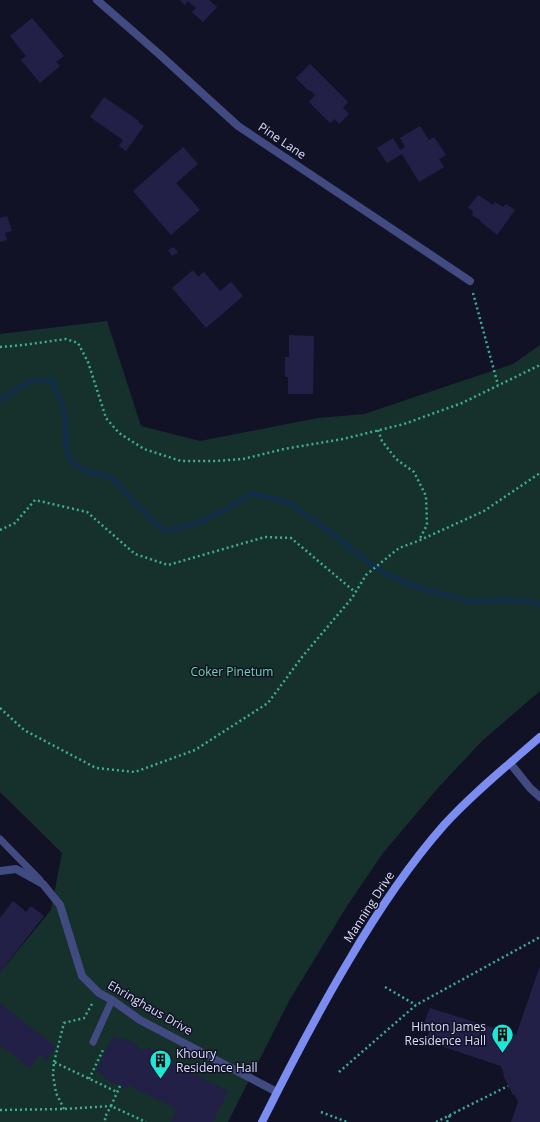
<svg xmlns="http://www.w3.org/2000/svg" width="540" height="1122" font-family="'Open Sans',sans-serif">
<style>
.green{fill:#16302b}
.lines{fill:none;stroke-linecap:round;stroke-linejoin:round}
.stream{stroke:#122e46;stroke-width:5.5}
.building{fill:#222046}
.path{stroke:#3dae94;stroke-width:2.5;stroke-dasharray:2 3;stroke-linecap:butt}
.lane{stroke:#424b81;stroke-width:7}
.street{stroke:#424b81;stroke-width:8}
.secondary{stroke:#7c8df2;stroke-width:8}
.labels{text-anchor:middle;stroke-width:3;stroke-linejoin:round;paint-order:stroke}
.street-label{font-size:12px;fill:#dcddfb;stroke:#121227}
.park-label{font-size:12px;fill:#6ed5aa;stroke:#121227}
.poi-label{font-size:12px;fill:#dcddfb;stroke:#121227;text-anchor:end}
</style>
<rect width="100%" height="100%" fill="#121227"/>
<!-- green -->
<polygon class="green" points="107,321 141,426 200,441 318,418 364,414 513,364 540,345 540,691 482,741 437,789 383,853 347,906 289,1001 228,1122 0,1122 0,972 51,910 62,853 0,792 0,334"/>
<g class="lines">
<!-- stream -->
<polyline class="stream" points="0,400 30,381 52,380 64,410 67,451 71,461 85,471 111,477 133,501 164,531 198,523 225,510 252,493 290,503 337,537 361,557 384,573 420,588 472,602 494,600 523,601 540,604"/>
</g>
<!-- building -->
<g class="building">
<polygon points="180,0 209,0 217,7 203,22 192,12 196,8 188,1 185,5"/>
<polygon points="32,18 64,56 56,62 60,66 40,83 21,60 26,56 10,36"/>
<polygon points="310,64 348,102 343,108 349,114 339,124 335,119 330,123 309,102 315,95 310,90 309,91 296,78"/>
<polygon points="104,97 139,121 138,122 144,126 126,151 119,146 123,140 90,117"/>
<polygon points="420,126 429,140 434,137 446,155 439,159 444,167 419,182 402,154 387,163 377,148 393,138 400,150 405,147 400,138"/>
<polygon points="183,147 198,164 176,183 200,210 171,235 133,191"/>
<polygon points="478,195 493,205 495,202 503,207 506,204 515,210 497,235 481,222 480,220 472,215 473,211 468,208"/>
<polygon points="7,216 12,231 5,233 7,240 0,242 0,218"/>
<polygon points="174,247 178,253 172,256 168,250"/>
<polygon points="193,270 198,277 204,272 220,291 231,282 243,296 206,328 172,288"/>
<polygon points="289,335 314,336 313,394 288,394 288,377 285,377 285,357 289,357"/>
<polygon points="13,901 26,912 31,906 44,916 0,972 0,918"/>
<polygon points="540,966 540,1122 511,1122 518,1102 514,1094 513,1095 503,1075 504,1074 501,1066 426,1041 431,1026 424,1023 430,1008 516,1035"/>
<polygon points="0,1003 56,1047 46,1060 40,1055 30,1068 0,1045"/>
<polygon points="113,1036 121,1040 123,1038 138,1045 137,1047 144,1051 146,1047 174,1060 172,1064 228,1091 213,1122 171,1122 177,1109 128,1085 127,1089 104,1078 105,1075 96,1071"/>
</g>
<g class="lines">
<!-- path -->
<g class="path">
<polyline points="473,293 498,385"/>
<polyline points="0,347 23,345 66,339 78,343 88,362 106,418 119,433 144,449 181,461 216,461 243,459 284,449 343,439 404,424 462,403 540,365"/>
<polyline points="378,430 382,441 396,459 414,472 426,496 427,525 419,540"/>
<polyline points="0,530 15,523 35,500 87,512 135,554 168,565 265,537 291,538 355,592"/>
<polyline points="0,708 24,730 96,768 135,772 195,750 268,703 302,657 352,598 366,575 399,548 418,541 484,511 540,473"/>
<polyline points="385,987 416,1005"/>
<polyline points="54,1062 64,1023 84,1018 92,1004"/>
<polyline points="339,1072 416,1005 540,937"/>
<polyline points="89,1079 103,1050"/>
<polyline points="120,1086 111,1106 146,1122"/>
<polyline points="64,1109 56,1093 53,1075 54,1062 117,1092"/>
<polyline points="0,1110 64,1109 111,1106 105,1117 105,1122"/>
<polyline points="321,1112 347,1122"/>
<polyline points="436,1122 508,1086"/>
<polyline points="447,1122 450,1115"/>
</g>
<!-- lane -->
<g class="lane">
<polyline points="0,839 40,880"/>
<polyline points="93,1042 112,1000"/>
</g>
<!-- street -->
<g class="street">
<polyline points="97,0 159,54 238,126 470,281"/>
<polyline points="510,763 530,788 540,797"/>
<polyline points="0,871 16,869 43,884 60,905 82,976 99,993 112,1000 140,1020 277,1092"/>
</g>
<!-- secondary -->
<path class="secondary" d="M 262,1122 C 289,1068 317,1014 348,962 C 376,914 407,867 444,825 C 473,793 507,766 540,737"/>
</g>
<!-- icons -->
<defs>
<symbol id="building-pin" viewBox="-11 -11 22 30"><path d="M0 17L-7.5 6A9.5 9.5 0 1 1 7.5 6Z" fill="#1be8d9" stroke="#121227"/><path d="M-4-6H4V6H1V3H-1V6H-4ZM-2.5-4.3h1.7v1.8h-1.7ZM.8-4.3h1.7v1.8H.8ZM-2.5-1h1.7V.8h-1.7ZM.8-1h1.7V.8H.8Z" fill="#111"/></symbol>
</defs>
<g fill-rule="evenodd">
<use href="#building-pin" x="490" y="1022" width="25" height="34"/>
<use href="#building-pin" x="148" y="1048" width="25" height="34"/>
</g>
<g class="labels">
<!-- street labels -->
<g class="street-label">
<text transform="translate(282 141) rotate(34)" y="4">Pine Lane</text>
<text transform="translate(369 907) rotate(-57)" y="4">Manning Drive</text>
<text transform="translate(150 1008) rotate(30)" y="4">Ehringhaus Drive</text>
</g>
<!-- park labels -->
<g class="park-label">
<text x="232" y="676">Coker Pinetum</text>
</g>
<!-- poi labels -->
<g class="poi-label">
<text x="486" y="1031">Hinton James<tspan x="486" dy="14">Residence Hall</tspan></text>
<text x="176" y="1058" text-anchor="start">Khoury<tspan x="176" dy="14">Residence Hall</tspan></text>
</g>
</g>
</svg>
